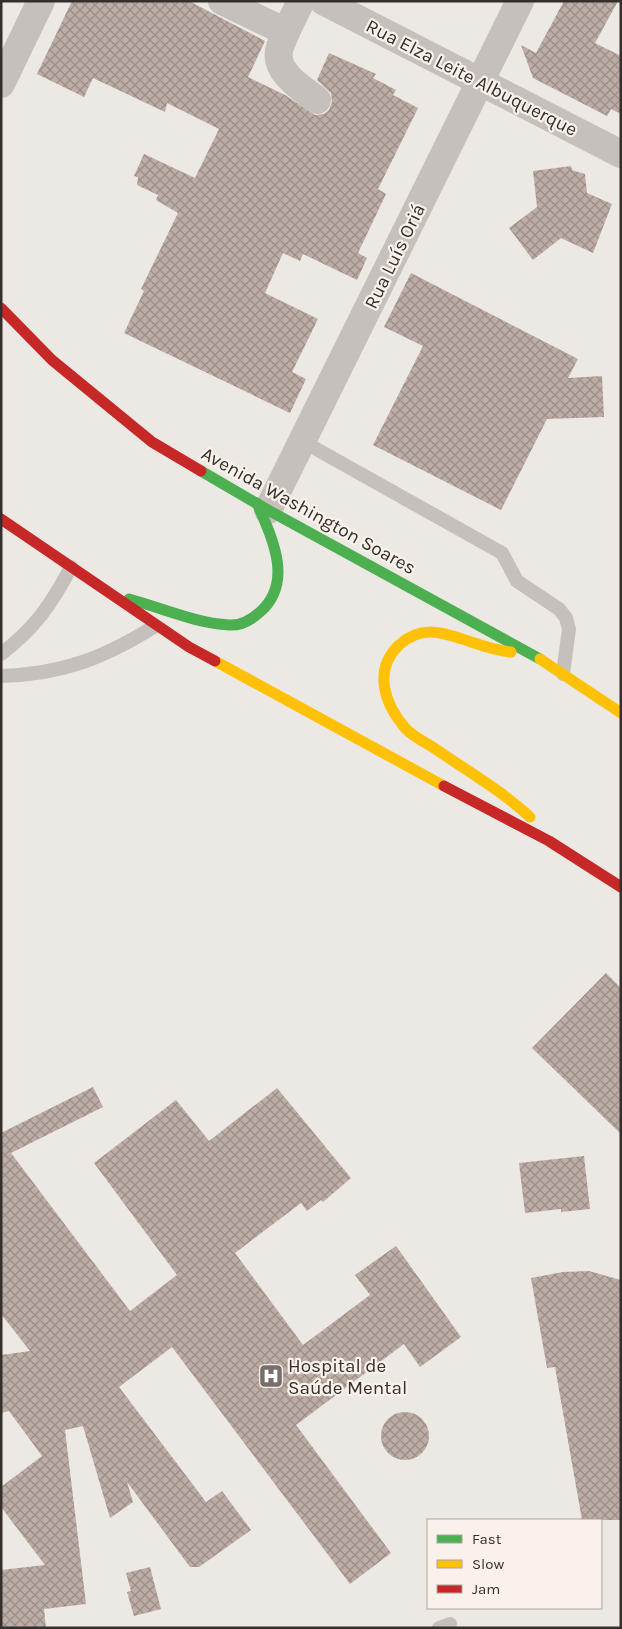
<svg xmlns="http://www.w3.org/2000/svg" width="622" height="1629" font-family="Karla,sans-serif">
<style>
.building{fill:url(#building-cross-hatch)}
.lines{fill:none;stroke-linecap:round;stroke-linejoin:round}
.lane{stroke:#c5c0bc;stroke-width:14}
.street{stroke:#c5c0bc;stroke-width:28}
.fast{stroke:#4caf50;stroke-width:11}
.slow{stroke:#ffc107;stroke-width:11}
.jam{stroke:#c62828;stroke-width:11}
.labels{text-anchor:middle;stroke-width:4.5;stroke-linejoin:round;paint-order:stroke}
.street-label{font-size:19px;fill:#362e2a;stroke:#f8f2eb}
.poi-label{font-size:19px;fill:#362e2a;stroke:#f8f2eb;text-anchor:start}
</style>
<defs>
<pattern id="building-cross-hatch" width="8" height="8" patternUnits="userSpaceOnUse" patternTransform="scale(1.25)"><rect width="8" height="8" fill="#beada6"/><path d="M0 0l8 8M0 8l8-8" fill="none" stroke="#9b8d87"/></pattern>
</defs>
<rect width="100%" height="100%" fill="#ece8e3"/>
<!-- building -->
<g class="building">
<polygon points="72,1 189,1 265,41 248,77 285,95 315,115 324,114 329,110 332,102 331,93 317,80 329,53 376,74 373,78 396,90 393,95 418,108 378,189 386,194 358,253 367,258 357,280 303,254 300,261 283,253 265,293 318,319 292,372 306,379 290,413 124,333 144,291 141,289 178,213 156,200 158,195 137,185 138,177 134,176 144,154 195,178 219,129 167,103 165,112 93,78 84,97 37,74"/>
<polygon points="564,1 618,1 595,43 621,56 621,114 611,109 607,116 533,78 521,45 536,53"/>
<polygon points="571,166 572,170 585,174 587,193 612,204 593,253 561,238 533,260 509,228 537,207 533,171"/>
<polygon points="411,273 578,359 568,378 602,376 604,417 547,419 501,510 373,445 423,346 384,327"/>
<polygon points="606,973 621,988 621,1134 532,1048"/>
<polygon points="93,1087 103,1107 11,1153 130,1311 177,1275 94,1163 176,1100 209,1141 277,1088 351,1178 323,1202 321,1200 307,1211 301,1203 235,1253 303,1345 370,1295 355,1275 396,1246 461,1337 420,1367 404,1344 296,1425 391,1553 350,1584 172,1347 119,1387 206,1502 222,1491 251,1530 199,1567 190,1567 127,1482 133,1502 110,1518 83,1426 65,1430 86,1604 44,1609 46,1628 1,1628 1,1570 45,1565 1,1507 1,1487 42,1456 9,1411 1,1413 1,1355 30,1351 1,1314 1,1133"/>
<polygon points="584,1156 590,1209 561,1212 561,1209 525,1213 519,1163"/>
<polygon points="589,1271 621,1280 621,1520 582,1520 555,1367 547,1368 531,1278 563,1272"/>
<circle cx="405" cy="1436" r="24"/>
<polygon points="150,1567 161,1609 134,1616 127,1592 131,1591 126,1573"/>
</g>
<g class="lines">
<!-- lane -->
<g class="lane">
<polyline points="302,441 502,553 517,581 559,609 566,618 569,629 563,674"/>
<path d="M 1,654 C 35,628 51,605 71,567"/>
<path d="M 1,676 C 63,674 104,658 155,626"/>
<polyline points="439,1628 450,1624"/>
</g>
<!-- street -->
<g class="street">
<path d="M 222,1 L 286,32 C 284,38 280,45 279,51 C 275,73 303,89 317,100"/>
<polyline points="323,1 621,154"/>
<polyline points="286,32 301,1"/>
<polyline points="1,84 41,1"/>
<polyline points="268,510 520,1"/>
</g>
<!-- fast -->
<g class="fast">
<polyline points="201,471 268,510 540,659"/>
<path d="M 129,599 C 162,608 195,623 229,625 C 241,626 251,620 260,612 C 294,582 272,538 257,503"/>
</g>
<!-- slow -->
<g class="slow">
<path d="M 511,652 C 484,650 453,632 430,632 C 418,632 408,637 399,645 C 373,670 384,704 406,729 C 415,738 427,743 437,750 C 469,772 502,791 530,817"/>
<polyline points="540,659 621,713"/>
<polyline points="215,661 444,786"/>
</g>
<!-- jam -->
<g class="jam">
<polyline points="1,308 52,360 152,442 201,471"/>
<polyline points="1,519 189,647 215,661"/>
<polyline points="444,786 549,841 621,887"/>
</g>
</g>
<!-- icons -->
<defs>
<symbol id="hospital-square" viewBox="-11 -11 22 22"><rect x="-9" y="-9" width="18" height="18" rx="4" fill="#766f6b" stroke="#f8f2eb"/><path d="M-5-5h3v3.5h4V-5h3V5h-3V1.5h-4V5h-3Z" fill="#fff"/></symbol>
</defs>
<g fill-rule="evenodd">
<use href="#hospital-square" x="257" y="1362" width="28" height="28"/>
</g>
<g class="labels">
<!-- street labels -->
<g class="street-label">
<text transform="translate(472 77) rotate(27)" y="7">Rua Elza Leite Albuquerque</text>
<text transform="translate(394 256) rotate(-64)" y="7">Rua Luís Oriá</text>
<text transform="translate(309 510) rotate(29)" y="7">Avenida Washington Soares</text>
</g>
<!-- poi labels -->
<g class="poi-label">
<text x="288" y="1372">Hospital de<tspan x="288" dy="22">Saúde Mental</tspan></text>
</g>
</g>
<!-- border -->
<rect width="622" height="1629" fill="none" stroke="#362e2a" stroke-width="5"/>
<!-- legend -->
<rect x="427" y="1519" width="175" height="90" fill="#f8f2eb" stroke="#aaa49e"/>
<rect x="437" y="1535" width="25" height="8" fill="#4caf50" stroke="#aaa49e"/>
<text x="472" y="1544" font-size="15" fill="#362e2a">Fast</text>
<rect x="437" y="1560" width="25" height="8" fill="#ffc107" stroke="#aaa49e"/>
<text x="472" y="1569" font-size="15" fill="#362e2a">Slow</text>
<rect x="437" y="1585" width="25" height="8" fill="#c62828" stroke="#aaa49e"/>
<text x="472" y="1594" font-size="15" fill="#362e2a">Jam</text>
</svg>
